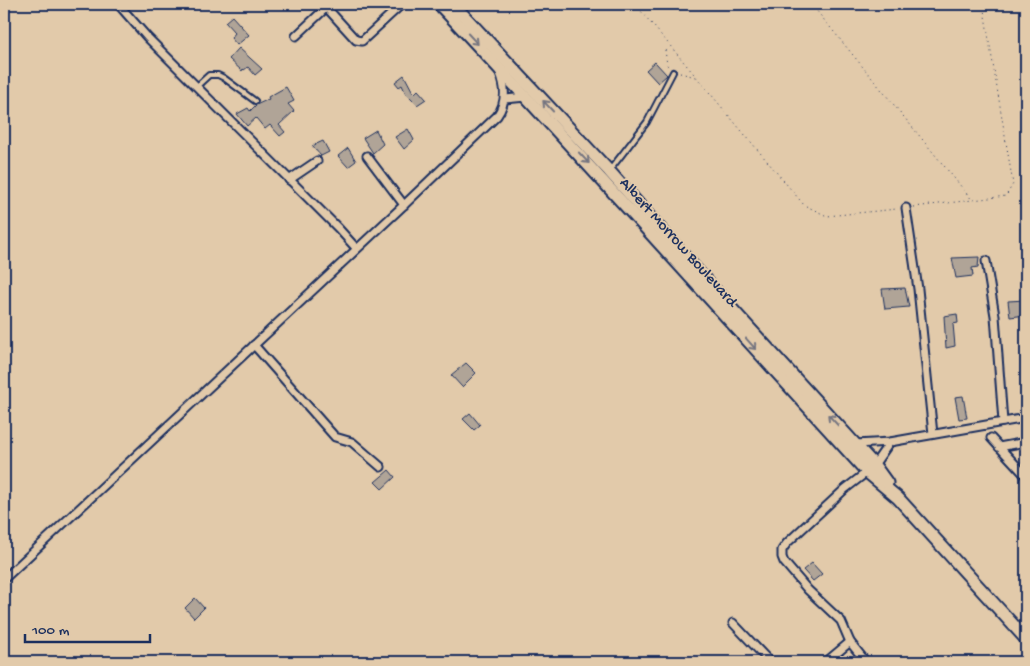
<svg xmlns="http://www.w3.org/2000/svg" width="1030" height="666" font-family="'Gochi Hand',sans-serif">
<style>
.building{fill:#b0a497;stroke:#1b2f5e}
.lines{fill:none;stroke-linecap:round;stroke-linejoin:round}
.service-casing{stroke:#1b2f5e;stroke-width:8}
.minor-casing{stroke:#1b2f5e;stroke-width:11}
.trunk-casing{stroke:#1b2f5e;stroke-width:15}
.path{stroke:#1b2f5e;stroke-width:1;stroke-dasharray:1 4;stroke-linecap:butt}
.service{stroke:#e2caaa;stroke-width:4}
.minor{stroke:#e2caaa;stroke-width:7}
.trunk{stroke:#e2caaa;stroke-width:11}
.oneway{stroke:#757580}
.labels{text-anchor:middle;stroke-width:4;stroke-linejoin:round;paint-order:stroke}
.street-label{font-size:16px;fill:#1b2f5e;stroke:#e2caaa}
</style>
<rect width="100%" height="100%" fill="#e2caaa"/>
<filter id="ink" filterUnits="userSpaceOnUse"><feTurbulence type="fractalNoise" baseFrequency=".02" numOctaves="2"/><feDisplacementMap in="SourceGraphic" scale="10" xChannelSelector="R" yChannelSelector="G"/><feConvolveMatrix kernelMatrix="1 2 1 2 8 2 1 2 1" color-interpolation-filters="sRGB"/></filter>
<g filter="url(#ink)">
<!-- building -->
<g class="building">
<polygon points="232,16 249,35 237,45 231,38 235,33 225,22"/>
<polygon points="239,48 262,69 255,75 248,67 244,70 243,69 242,71 229,59"/>
<polygon points="655,62 667,75 658,83 646,70"/>
<polygon points="404,75 414,94 418,90 426,99 417,105 406,94 402,85 399,87 395,82"/>
<polygon points="286,87 294,101 288,104 294,111 279,125 285,132 280,136 270,125 265,129 256,118 247,126 237,114 248,108 250,111 256,105 269,99 268,97"/>
<polygon points="408,129 414,140 404,149 395,137"/>
<polygon points="376,130 383,144 373,153 363,138"/>
<polygon points="323,141 329,152 321,156 312,146"/>
<polygon points="348,148 356,161 348,167 338,156"/>
<polygon points="979,257 978,267 972,268 973,276 956,278 952,258"/>
<polygon points="905,288 909,307 885,309 882,289"/>
<polygon points="1026,300 1026,315 1010,317 1008,301"/>
<polygon points="957,314 958,323 953,324 955,346 946,348 944,316"/>
<polygon points="466,363 476,373 462,387 451,375"/>
<polygon points="963,396 967,418 959,419 955,397"/>
<polygon points="470,413 480,425 474,430 463,419"/>
<polygon points="389,470 395,477 382,489 375,482"/>
<polygon points="812,563 822,574 813,581 803,570"/>
<polygon points="195,598 204,608 194,618 185,608"/>
</g>
<g class="lines">
<defs>
<g id="service">
<polyline points="196,87 209,75 218,75 224,78 255,101"/>
<polyline points="610,170 647,122 673,72"/>
</g>
<g id="minor">
<polyline points="118,4 147,37 338,228 356,248"/>
<polyline points="326,7 356,40 362,41 402,4"/>
<polyline points="296,36 330,4"/>
<polyline points="505,99 526,97"/>
<polyline points="367,156 404,205"/>
<polyline points="289,180 317,161"/>
<polyline points="906,208 918,289 933,434"/>
<polyline points="986,261 995,316 1003,422"/>
<polyline points="254,345 335,437 352,442 381,467"/>
<polyline points="991,438 1026,476"/>
<polyline points="856,444 890,442 1026,418"/>
<polyline points="999,447 1026,442"/>
<polyline points="874,465 890,442"/>
<path d="M 4,579 L 404,205 L 497,116 C 507,102 506,88 500,73"/>
<polyline points="733,623 770,662"/>
<polyline points="826,662 850,642"/>
<polyline points="866,662 850,642 841,621 808,590 784,562 782,557 782,550 787,543 845,489 867,472"/>
</g>
<g id="trunk">
<path d="M 439,4 C 584,158 725,316 867,472 L 898,498 L 1026,639"/>
<polyline points="453,4 609,171 700,274 874,465 887,483"/>
</g>
</defs>
<!-- service casing -->
<use href="#service" class="service-casing"/>
<!-- minor casing -->
<use href="#minor" class="minor-casing"/>
<!-- trunk casing -->
<use href="#trunk" class="trunk-casing"/>
<!-- path -->
<g class="path">
<polyline points="635,4 804,205 827,216 897,209"/>
<polyline points="811,4 973,201"/>
<polyline points="665,50 667,65 669,67"/>
<polyline points="680,73 696,77"/>
<polyline points="914,207 1006,196 1013,184 983,4"/>
</g>
<!-- service -->
<use href="#service" class="service"/>
<!-- minor -->
<use href="#minor" class="minor"/>
<!-- trunk -->
<use href="#trunk" class="trunk"/>
</g>
<!-- one-way arrows -->
<defs><path id="oneway-shaft" d="M-6 0H5M1.5-3L5.5 0L1.5 3" fill="none" stroke-width="1.6" stroke-linecap="round" stroke-linejoin="round" transform="scale(1.25)"/></defs>
<g class="oneway">
<use href="#oneway-shaft" transform="translate(473 39) rotate(47)"/>
<use href="#oneway-shaft" transform="translate(548 106) rotate(-133)"/>
<use href="#oneway-shaft" transform="translate(584 158) rotate(47)"/>
<use href="#oneway-shaft" transform="translate(751 344) rotate(48)"/>
<use href="#oneway-shaft" transform="translate(833 420) rotate(-133)"/>
</g>
</g>
<g class="labels">
<!-- street labels -->
<g class="street-label">
<text transform="translate(680 241) rotate(48)" y="6">Albert Morrow Boulevard</text>
</g>
</g>
<!-- margin -->
<rect width="1030" height="666" fill="none" stroke="#e2caaa" stroke-width="20"/>
<rect x="10" y="10" width="1010" height="646" fill="none" stroke="#1b2f5e" stroke-width="2" filter="url(#ink)"/>
<!-- scale -->
<path d="M25 634v8h125v-8" fill="none" stroke="#1b2f5e" stroke-width="2.5"/>
<text x="32" y="634" font-size="15" fill="#1b2f5e" stroke="#e2caaa" stroke-width="4" paint-order="stroke">100 m</text>
</svg>
